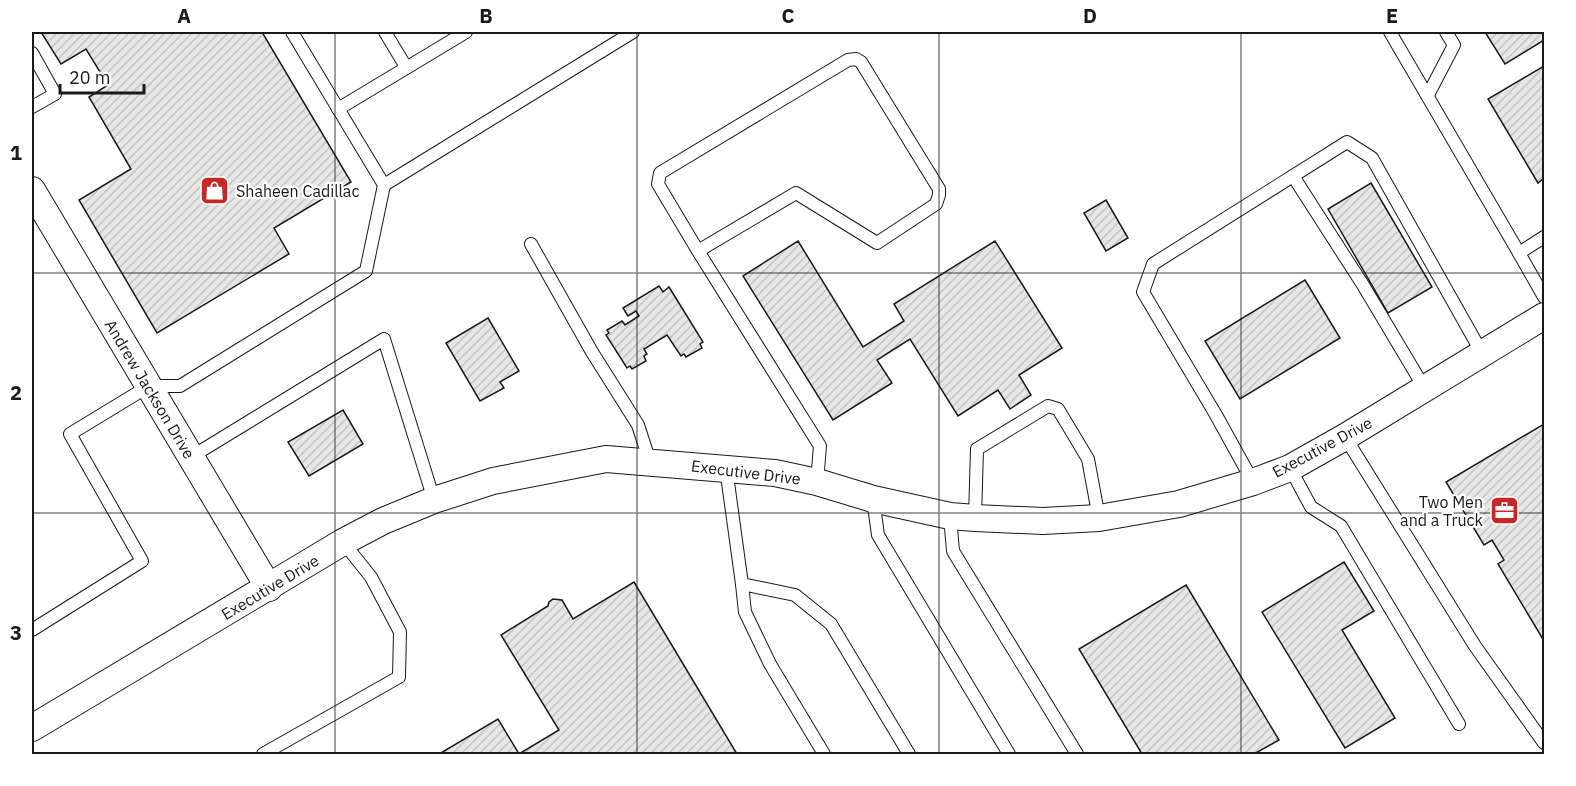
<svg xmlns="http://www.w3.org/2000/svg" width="1576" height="786" font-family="'IBM Plex Sans',sans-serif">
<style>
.building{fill:url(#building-hatch);stroke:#1a1a1a;stroke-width:1.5}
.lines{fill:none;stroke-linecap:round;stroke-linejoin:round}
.service-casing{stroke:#1a1a1a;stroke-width:14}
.minor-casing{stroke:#1a1a1a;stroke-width:28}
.service{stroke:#fff;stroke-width:12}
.minor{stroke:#fff;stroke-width:26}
.grid{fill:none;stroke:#1a1a1a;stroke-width:1.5;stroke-opacity:0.55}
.labels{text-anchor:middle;stroke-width:4.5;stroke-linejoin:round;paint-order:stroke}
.poi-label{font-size:16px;fill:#1a1a1a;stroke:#fff;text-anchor:start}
.street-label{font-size:16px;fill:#1a1a1a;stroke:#fff}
.neatline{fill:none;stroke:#1a1a1a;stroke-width:2}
.grid-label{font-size:20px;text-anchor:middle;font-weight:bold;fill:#1a1a1a}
</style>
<defs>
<pattern id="building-hatch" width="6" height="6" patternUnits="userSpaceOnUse" patternTransform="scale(1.5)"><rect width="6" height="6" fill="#e6e6e6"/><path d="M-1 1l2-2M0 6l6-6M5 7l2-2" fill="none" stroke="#c5c5c5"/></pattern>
</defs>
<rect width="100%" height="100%" fill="#fff"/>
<!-- building -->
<g class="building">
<polygon points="41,32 262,32 351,182 274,228 289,254 157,333 79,200 131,169 89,97 108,85 86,49 61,64"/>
<polygon points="1485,32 1544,32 1544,40 1505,64"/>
<polygon points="1544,66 1544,178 1538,183 1488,99"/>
<polygon points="1371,183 1432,287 1388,313 1328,209"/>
<polygon points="1106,200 1128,238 1106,251 1084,213"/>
<polygon points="798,241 863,347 904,321 894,304 995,241 1062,348 1019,375 1031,395 1010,409 998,390 958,416 910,339 877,360 892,383 833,420 743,276"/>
<polygon points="1305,280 1340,338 1240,399 1205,341"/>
<polygon points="659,286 663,292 669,287 703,342 700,344 702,348 686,357 684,354 681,356 667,335 644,349 647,354 644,356 646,361 632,369 630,366 627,368 606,335 609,333 607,330 622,321 625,325 639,316 636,311 628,316 623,308"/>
<polygon points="488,318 519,371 500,382 504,388 480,401 446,343"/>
<polygon points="343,410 363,444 309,476 288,442"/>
<polygon points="1544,424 1544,641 1498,564 1504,560 1492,540 1484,545 1446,482"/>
<polygon points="1344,562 1374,611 1342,630 1395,718 1345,748 1262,612"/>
<polygon points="634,582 737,754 439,754 498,719 519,754 559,730 501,635 548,606 549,602 553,599 562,600 573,619"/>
<polygon points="1186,585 1279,740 1254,754 1142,754 1079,649"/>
</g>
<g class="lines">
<defs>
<g id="service">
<polyline points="292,32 384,185"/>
<polyline points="385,32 406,67"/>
<polyline points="1390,32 1519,253"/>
<polyline points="32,53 55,94 32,107"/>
<polyline points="1428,95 1454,45 1446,32"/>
<polyline points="338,109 466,32"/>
<polyline points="1293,176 1363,285 1425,389"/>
<polyline points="1544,237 1519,253 1544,297"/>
<polyline points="531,244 592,352 638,425 650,462"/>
<polyline points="698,251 796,193 877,243 936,204 939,195 939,189 861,62 856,59 848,60 660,173 658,184 698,251 820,446 817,482"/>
<polyline points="1345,437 1475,646 1544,743"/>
<polyline points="191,457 384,339 434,500"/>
<polyline points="726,468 742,584 795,595 831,624 909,754"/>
<polyline points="1290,468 1311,507 1341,526 1459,724"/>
<polyline points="1253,482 1216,415 1143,292 1153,264 1347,142 1372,158 1482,353"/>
<polyline points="873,499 878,535 1009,754"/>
<polyline points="950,516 953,551 1077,754"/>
<polyline points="975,518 977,449 1048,406 1058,409 1088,459 1099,518"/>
<polyline points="742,584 745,612 770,664 824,754"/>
<polyline points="32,630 142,561 70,434 149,386 180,386 366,271 384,185 633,32"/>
<polyline points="263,754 399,677 400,632 371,577 343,542"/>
</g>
<g id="minor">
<polyline points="32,190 269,588"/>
<polyline points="32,728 343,542 383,521 434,500 493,481 606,459 775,473 817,482 873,499 950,516 975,518 1043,521 1099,518 1179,504 1253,482 1290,468 1345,437 1544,316"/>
</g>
</defs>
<!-- service casing -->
<use href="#service" class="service-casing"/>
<!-- minor casing -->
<use href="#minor" class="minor-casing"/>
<!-- service -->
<use href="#service" class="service"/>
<!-- minor -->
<use href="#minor" class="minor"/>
</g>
<!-- grid -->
<path class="grid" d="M 335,32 L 335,754M 637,32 L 637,754M 939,32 L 939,754M 1241,32 L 1241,754M 32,273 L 1544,273M 32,513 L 1544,513"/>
<!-- icons -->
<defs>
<symbol id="shop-square" viewBox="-11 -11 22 22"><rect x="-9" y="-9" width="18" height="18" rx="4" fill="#c62828" stroke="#fff"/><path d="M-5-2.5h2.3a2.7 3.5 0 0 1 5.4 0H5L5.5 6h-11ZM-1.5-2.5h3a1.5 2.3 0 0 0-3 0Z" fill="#fff"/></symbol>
<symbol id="office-square" viewBox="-11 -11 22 22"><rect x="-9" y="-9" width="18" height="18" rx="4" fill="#c62828" stroke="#fff"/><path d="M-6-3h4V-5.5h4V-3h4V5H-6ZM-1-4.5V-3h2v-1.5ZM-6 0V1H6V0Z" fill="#fff"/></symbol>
</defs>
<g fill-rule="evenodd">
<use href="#shop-square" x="198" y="174" width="33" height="33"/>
<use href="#office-square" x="1488" y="494" width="33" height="33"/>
</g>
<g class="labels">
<!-- poi labels -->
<g class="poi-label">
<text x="236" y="197">Shaheen Cadillac</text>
<text x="1483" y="508" text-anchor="end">Two Men<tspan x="1483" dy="18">and a Truck</tspan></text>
</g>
<!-- street labels -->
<g class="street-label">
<text transform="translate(150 389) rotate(59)" y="6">Andrew Jackson Drive</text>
<text transform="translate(1322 447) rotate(-28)" y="6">Executive Drive</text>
<text transform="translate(746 472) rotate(7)" y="6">Executive Drive</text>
<text transform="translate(270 587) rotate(-31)" y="6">Executive Drive</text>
</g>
</g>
<!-- border -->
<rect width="1576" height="786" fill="none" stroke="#ffffff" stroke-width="66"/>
<!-- scale -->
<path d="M60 84v9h84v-9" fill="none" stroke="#1a1a1a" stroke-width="3"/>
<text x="69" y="84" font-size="18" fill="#1a1a1a" stroke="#ffffff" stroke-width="4.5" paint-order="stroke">20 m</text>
<rect x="33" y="33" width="1510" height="720" class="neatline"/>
<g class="grid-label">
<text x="184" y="23">A</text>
<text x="486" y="23">B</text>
<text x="788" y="23">C</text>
<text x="1090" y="23">D</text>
<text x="1392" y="23">E</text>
<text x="16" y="160">1</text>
<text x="16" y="400">2</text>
<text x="16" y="640">3</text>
</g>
</svg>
